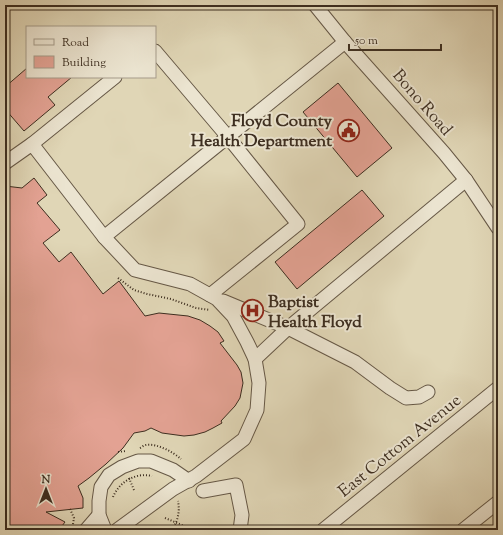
<svg xmlns="http://www.w3.org/2000/svg" width="503" height="535" font-family="'Sorts Mill Goudy',serif">
<style>
.building{fill:#e3a293;stroke:#3d2e20}
.lines{fill:none;stroke-linecap:round;stroke-linejoin:round}
.minor-casing{stroke:#665846;stroke-width:15}
.path{stroke:#3d2e20;stroke-width:2;stroke-dasharray:1 2;stroke-linecap:butt}
.minor{stroke:#ebe4d0;stroke-width:13}
.labels{text-anchor:middle;stroke-width:4;stroke-linejoin:round;paint-order:stroke}
.street-label{font-size:17px;fill:#3d2e20;stroke:#ebe4d0}
.poi-label{font-size:17px;font-weight:bold;fill:#3d2e20;stroke:#ebe4d0;text-anchor:end}
</style>
<rect width="100%" height="100%" fill="#e0d6b6"/>
<filter id="stains"><feTurbulence type="fractalNoise" baseFrequency=".005" numOctaves="4"/><feColorMatrix values="0 0 0 0 .2 0 0 0 0 .09 0 0 0 0 .02 0 0 0 .5 -.17"/></filter>
<radialGradient id="worn" r=".72"><stop offset=".6" stop-color="#630" stop-opacity="0"/><stop offset="1" stop-color="#630" stop-opacity=".3"/></radialGradient>
<!-- building -->
<g class="building">
<polygon points="27,68 27,77 72,77 48,97 55,105 24,131 5,109 5,87"/>
<polygon points="338,83 392,148 357,177 303,112"/>
<polygon points="34,178 47,195 37,203 60,230 43,243 59,262 71,252 103,294 119,281 145,316 159,313 188,316 200,320 210,326 218,332 224,341 220,343 237,365 241,372 243,383 240,398 235,406 221,421 222,423 213,428 205,432 194,435 184,436 162,433 151,428 145,431 134,433 123,448 106,464 89,478 78,486 83,498 83,508 46,512 65,522 59,530 5,530 5,186 22,188"/>
<polygon points="362,190 384,216 297,289 275,262"/>
</g>
<g class="lines">
<defs>
<g id="minor">
<polyline points="315,5 345,42 444,153 466,180 498,228"/>
<polyline points="155,51 228,137 298,224 210,295"/>
<polyline points="32,144 115,77"/>
<polyline points="5,163 32,144 104,237"/>
<polyline points="223,301 288,328 355,362 390,388 406,398 419,397 428,392"/>
<polyline points="255,359 247,342 233,316 217,299 190,284 135,270 104,237 345,42"/>
<polyline points="203,491 236,485 242,515 240,530"/>
<polyline points="86,530 99,515"/>
<polyline points="105,530 99,515 99,501 101,487 109,475 122,467 138,461 151,461 173,470 189,481"/>
<polyline points="117,530 173,489 196,476 244,439 257,410 259,383 255,359 288,328 466,180"/>
<polyline points="323,530 498,388"/>
<polyline points="463,530 498,502"/>
</g>
</defs>
<!-- minor casing -->
<use href="#minor" class="minor-casing"/>
<!-- path -->
<g class="path">
<polyline points="118,278 134,290 147,294 171,299 196,308 210,310"/>
<path d="M 140,448 C 142,447 144,445 146,445 C 157,443 173,452 181,459"/>
<polyline points="118,452 126,451"/>
<polyline points="129,478 134,490"/>
<path d="M 113,497 C 119,482 136,472 152,476"/>
<polyline points="70,509 74,518 72,530"/>
<polyline points="165,518 194,530"/>
<polyline points="155,528 156,530"/>
<path d="M 172,530 C 178,520 180,512 178,501"/>
</g>
<!-- minor -->
<use href="#minor" class="minor"/>
</g>
<!-- icons -->
<defs>
<symbol id="civic-ring" viewBox="-11 -11 22 22"><circle r="9.5" fill="#ebe4d0" stroke="#8f2418" stroke-width="1.5"/><path d="M-.6-6.5H3V-4.5H.6V-3L4-1V1h2V6H-6V1h2V-1L-.6-3ZM-1.2 2.5V6h2.4V2.5Z" fill="#8f2418"/></symbol>
<symbol id="hospital-ring" viewBox="-11 -11 22 22"><circle r="9.5" fill="#ebe4d0" stroke="#8f2418" stroke-width="1.5"/><path d="M-5-5h3v3.5h4V-5h3V5h-3V1.5h-4V5h-3Z" fill="#8f2418"/></symbol>
</defs>
<g fill-rule="evenodd">
<use href="#civic-ring" x="336" y="118" width="25" height="25"/>
<use href="#hospital-ring" x="240" y="298" width="25" height="25"/>
</g>
<g class="labels">
<!-- street labels -->
<g class="street-label">
<text transform="translate(423 102) rotate(49)" y="6">Bono Road</text>
<text transform="translate(399 445) rotate(-39)" y="6">East Cottom Avenue</text>
</g>
<!-- poi labels -->
<g class="poi-label">
<text x="332" y="126">Floyd County<tspan x="332" dy="20">Health Department</tspan></text>
<text x="268" y="307" text-anchor="start">Baptist<tspan x="268" dy="20">Health Floyd</tspan></text>
</g>
</g>
<!-- margin -->
<rect width="503" height="535" fill="none" stroke="#e0d6b6" stroke-width="20"/>
<rect x="6" y="6" width="491" height="523" fill="none" stroke="#3d2e20" stroke-width="2"/>
<rect x="10" y="10" width="483" height="515" fill="none" stroke="#3d2e20"/>
<!-- legend -->
<rect x="26" y="26" width="130" height="52" fill="#ebe4d0" stroke="#a59b8a"/>
<rect x="34" y="39" width="20" height="6" fill="#ebe4d0" stroke="#a59b8a"/>
<text x="62" y="46" font-size="12" fill="#3d2e20">Road</text>
<rect x="34" y="56" width="20" height="12" fill="#e3a293" stroke="#a59b8a"/>
<text x="62" y="66" font-size="12" fill="#3d2e20">Building</text>
<!-- north arrow -->
<g transform="translate(46 489)" stroke="#ebe4d0" stroke-width="3" paint-order="stroke">
<path d="M0-3L7 15L0 10L-7 15Z" fill="#3d2e20"/>
<text y="-6" font-size="11" font-weight="bold" text-anchor="middle" fill="#3d2e20">N</text>
</g>
<!-- scale -->
<path d="M349 44v6h92v-6" fill="none" stroke="#3d2e20" stroke-width="2"/>
<text x="355" y="44" font-size="12" fill="#3d2e20" stroke="#ebe4d0" stroke-width="3" paint-order="stroke">50 m</text>
<rect width="100%" height="100%" filter="url(#stains)"/>
<rect width="100%" height="100%" fill="url(#worn)"/>
</svg>
